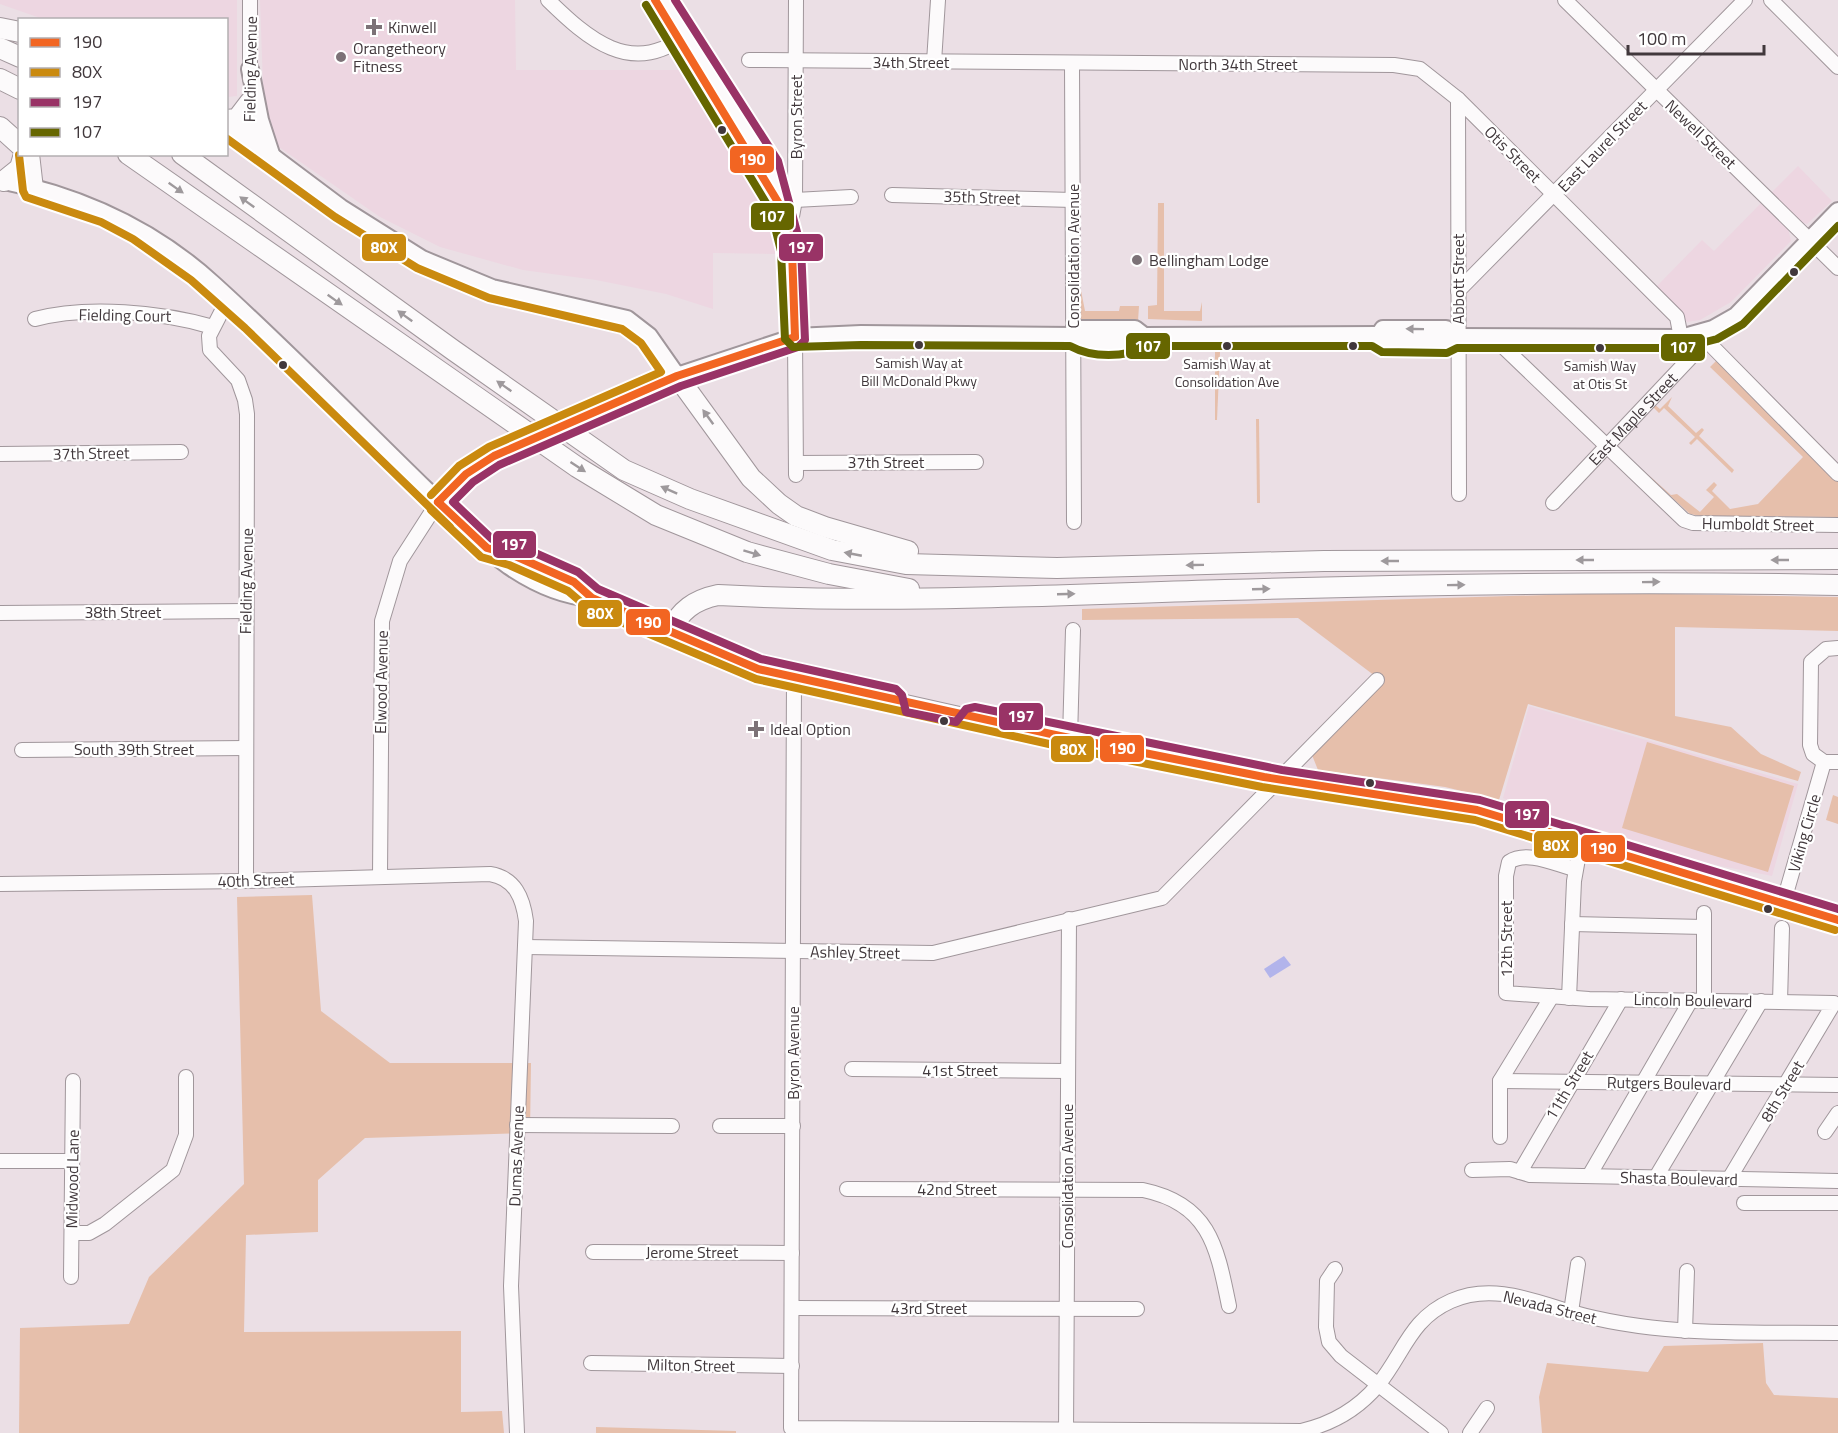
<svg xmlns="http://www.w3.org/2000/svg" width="1838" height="1433" font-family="'Titillium Web',sans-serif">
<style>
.built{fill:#edd6e1}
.green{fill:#e6bfab}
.water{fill:#b2b4eb}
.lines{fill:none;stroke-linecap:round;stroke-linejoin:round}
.minor-casing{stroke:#a0969b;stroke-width:16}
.major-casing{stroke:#a0969b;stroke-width:20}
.highway-casing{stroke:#a0969b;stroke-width:22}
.minor{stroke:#fcfafb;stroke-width:14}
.major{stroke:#fcfafb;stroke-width:16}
.highway{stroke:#fcfafb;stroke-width:20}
.major-bridge-casing{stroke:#a0969b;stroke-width:20;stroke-linecap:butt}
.major-bridge{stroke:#fcfafb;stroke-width:16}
.bus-1-casing{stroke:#fff;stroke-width:12}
.bus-2-casing{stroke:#fff;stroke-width:12}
.bus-3-casing{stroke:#fff;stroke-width:12}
.bus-4-casing{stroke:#fff;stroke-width:12}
.bus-1{stroke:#f26522;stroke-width:8}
.bus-2{stroke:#ca8a0f;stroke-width:8}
.bus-3{stroke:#936;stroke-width:8}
.bus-4{stroke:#660;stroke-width:8}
.oneway{fill:#9e999c}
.poi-dot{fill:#7c7277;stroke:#fff;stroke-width:2}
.bus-dot{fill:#41383c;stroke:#fff;stroke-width:2}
.labels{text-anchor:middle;stroke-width:4.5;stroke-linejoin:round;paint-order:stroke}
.bus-label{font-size:14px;fill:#41383c;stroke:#fff}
.poi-label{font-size:16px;fill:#41383c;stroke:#fff;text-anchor:start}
.street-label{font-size:16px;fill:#41383c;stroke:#fff}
.line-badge{stroke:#fff;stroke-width:2}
.badge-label{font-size:16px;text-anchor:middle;font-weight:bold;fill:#fff}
</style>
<rect width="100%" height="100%" fill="#ebdfe5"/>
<!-- built -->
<g class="built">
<polygon points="0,0 237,0 237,96 227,97 226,20 43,19 0,4"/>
<polygon points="260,0 515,0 516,70 684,70 756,187 778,254 713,253 713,309 666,294 596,280 523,270 440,247 380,217 273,143 264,114"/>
<polygon points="1798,166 1832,201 1807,224 1791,219 1768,196"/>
<polygon points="1763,201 1787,224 1791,241 1731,302 1700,320 1687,322 1656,287 1702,240 1714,251"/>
<polygon points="1529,706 1798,784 1772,876 1589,840 1503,798"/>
</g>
<!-- green -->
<g class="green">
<polygon points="1158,203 1164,203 1164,311 1200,311 1202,302 1202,321 1148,319 1148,306 1157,305"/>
<polygon points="1079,280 1085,311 1119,311 1120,306 1139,306 1138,321 1080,321"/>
<polygon points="1215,352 1220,352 1217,420 1215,420"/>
<polygon points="1716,361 1838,481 1838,517 1701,516 1690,514 1618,448 1671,495 1677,494 1700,512 1714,497 1706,490 1714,482 1717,485 1712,491 1730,509 1758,504 1803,457 1710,367"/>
<polygon points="1672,397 1668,406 1696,433 1702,428 1704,430 1699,436 1734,470 1732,473 1697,439 1691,445 1689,443 1695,437 1664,408 1659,413 1652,406 1654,404 1660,409"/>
<polygon points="1256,419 1259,419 1260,503 1257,503"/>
<polygon points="1612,593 1838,597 1838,631 1675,627 1675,716 1731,727 1761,754 1801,772 1798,781 1528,704 1499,800 1445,787 1318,770 1312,755 1383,682 1298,618 1082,620 1082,609"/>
<polygon points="1647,742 1794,786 1768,872 1622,828"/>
<polygon points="1833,795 1838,797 1838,824 1826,820"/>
<polygon points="312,895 321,1011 390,1063 531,1063 530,1133 365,1138 318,1180 318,1232 246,1235 244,1332 461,1331 461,1412 502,1411 504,1433 19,1433 20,1328 129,1324 149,1277 244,1184 237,897"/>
<polygon points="1763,1343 1766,1383 1774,1395 1838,1398 1838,1433 1542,1433 1539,1397 1547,1363 1648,1372 1664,1346"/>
<polygon points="596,1427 736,1431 736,1433 596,1433"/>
</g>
<!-- water -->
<polygon class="water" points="1284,956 1291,965 1270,978 1264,969"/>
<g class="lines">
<defs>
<g id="minor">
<path d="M 548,0 C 587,38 631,78 686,35"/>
<polyline points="1565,0 1838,268"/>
<polyline points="1771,0 1838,67"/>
<polyline points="749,60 1394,65 1420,69 1458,99 1677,317 1681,338"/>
<polyline points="934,62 938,0"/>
<polyline points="1072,63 1074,522"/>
<polyline points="250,79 250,0"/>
<polyline points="1458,99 1459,494"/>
<polyline points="249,139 250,101"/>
<polyline points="892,195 1073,200"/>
<polyline points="795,200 851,197"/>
<polyline points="789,233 795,200 796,0"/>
<polyline points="1458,291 1745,0"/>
<polyline points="228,299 209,336 210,350 238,380 245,400 247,414 246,881"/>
<path d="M 35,319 C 86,305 163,312 213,327"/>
<polyline points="795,337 796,475"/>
<polyline points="1493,337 1684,520 1693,523 1838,525"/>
<polyline points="0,454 181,452"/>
<polyline points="796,463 976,462"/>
<path id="s1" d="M 1553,503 L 1691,357 L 1700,334 L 1838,474"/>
<polyline points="0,613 246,611"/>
<polyline points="669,632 758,669 973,717 1280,780 1477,810 1838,920"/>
<polyline points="1838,648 1826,649 1811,662 1810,745 1813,754 1824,762 1838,762"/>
<path d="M 794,677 L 791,1428 L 1301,1431 C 1332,1424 1357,1410 1378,1385 C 1404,1353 1410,1319 1451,1301 C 1491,1283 1531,1300 1571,1312 C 1658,1337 1748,1332 1838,1333"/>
<polyline points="1070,738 1073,630"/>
<polyline points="22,750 246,748"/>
<path d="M 1575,869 C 1555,864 1527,850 1509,862 L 1506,876 L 1506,993 L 1589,999 L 1834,1003 L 1729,1179"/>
<polyline points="380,876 382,621 400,561 438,502"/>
<path d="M 0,884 L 246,881 L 490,874 C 515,878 523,898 526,921 L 511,1286 L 517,1433"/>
<polyline points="1783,904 1824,762"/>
<polyline points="1572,924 1704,927"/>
<polyline points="525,947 933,953 1162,898 1377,680"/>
<polyline points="1569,998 1574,881 1581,842"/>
<polyline points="1704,1001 1704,913"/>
<polyline points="1780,1002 1782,928"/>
<polyline points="852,1069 1068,1071"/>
<polyline points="1500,1081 1838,1085"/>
<polyline points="517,1125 672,1126"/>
<polyline points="720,1126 793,1126"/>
<polyline points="1825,1132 1838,1113"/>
<polyline points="1500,1137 1500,1081 1552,996"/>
<polyline points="0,1161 72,1161"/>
<polyline points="1472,1170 1510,1169 1530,1175 1838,1181"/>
<polyline points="1520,1172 1621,999"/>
<polyline points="1589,1176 1691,1000"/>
<polyline points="1656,1177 1761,1001"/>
<path d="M 847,1189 L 1143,1190 C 1210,1204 1217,1247 1229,1306"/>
<polyline points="1744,1203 1838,1203"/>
<polyline points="72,1233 89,1233 105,1224 173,1170 186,1135 186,1077"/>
<polyline points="593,1252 792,1253"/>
<polyline points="1335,1269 1327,1281 1326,1327 1329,1342 1341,1356 1441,1433"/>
<polyline points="71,1277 73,1081"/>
<polyline points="792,1308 1137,1309"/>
<polyline points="1571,1312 1578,1264"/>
<polyline points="1685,1331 1687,1271"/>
<polyline points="591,1363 792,1366"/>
<polyline points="1066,1433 1069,919"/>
<polyline points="1470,1433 1487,1408"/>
</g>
<g id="major">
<path d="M 663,0 L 768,165 C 772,190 784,212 789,236 C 795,270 795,303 795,337"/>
<polyline points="250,69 260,120 272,157"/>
<polyline points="249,139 341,208 422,259 492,288 627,319 649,336 677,376"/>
<path d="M 0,180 C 80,196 153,229 213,284 C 286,350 355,421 425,489 C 452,515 479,544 509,566 C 534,583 563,596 592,598"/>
<polyline points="1379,335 1382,342 1446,343 1453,337 1681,338 1713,329 1736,316 1838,211"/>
<polyline points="1379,335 1383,329 1446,329 1453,337"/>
<polyline points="1073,336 1081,329 1135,329 1144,336 1379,335"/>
<path d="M 1073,336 C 1087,347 1130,347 1144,336"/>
<polyline points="616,401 677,376 795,337 861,334 1073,336"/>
<polyline points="438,502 466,474 494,456"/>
<polyline points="495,550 513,555 574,582 592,598 669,632"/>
</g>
<g id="highway">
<polyline points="0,28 20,32"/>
<polyline points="0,48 20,57"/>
<polyline points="0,79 20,89"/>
<polyline points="226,120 237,119 250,102"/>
<polyline points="226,125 249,139"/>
<polyline points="0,127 20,145"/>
<polyline points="29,154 33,189"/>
<polyline points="128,154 577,467 656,515 747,552 829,574 909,589"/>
<polyline points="182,154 453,350 624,470 690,499 832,550 906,564 1057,568 1324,561 1838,559"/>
<polyline points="4,181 20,168 24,154"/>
<polyline points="677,376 751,478 779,504 796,516 825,527 908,551"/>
<path d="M 669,632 C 681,610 694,600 718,595 C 887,604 1056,595 1225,590 C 1429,584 1634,581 1838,585"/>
</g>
</defs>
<!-- minor casing -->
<use href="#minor" class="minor-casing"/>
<!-- major casing -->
<use href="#major" class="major-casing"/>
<!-- highway casing -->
<use href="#highway" class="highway-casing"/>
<!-- minor -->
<use href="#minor" class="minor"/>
<!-- major -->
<use href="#major" class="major"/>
<!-- highway -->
<use href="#highway" class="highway"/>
<defs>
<polyline id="major-bridge" points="494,456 616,401"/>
</defs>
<!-- major-bridge casing -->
<use href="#major-bridge" class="major-bridge-casing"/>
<!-- major-bridge -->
<use href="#major-bridge" class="major-bridge"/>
<defs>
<g id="bus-1">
<polyline points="655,0 781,207 792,250 795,337"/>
<polyline points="438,502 487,548 513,555 574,582 592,598 758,669 1060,736 1264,777 1477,810 1838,920"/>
<polyline points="438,502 466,474 494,456 677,376 795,337"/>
</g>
<g id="bus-2">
<polyline points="226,138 335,217 417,268 489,298 622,329 641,343 661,372 489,447 459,466 431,495"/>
<polyline points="19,155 23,191 26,197 101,222 133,239 191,280 245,328 450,527"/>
<polyline points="431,510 481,557 509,565 568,591 588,608 756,679 1058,746 1262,787 1475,820 1835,930"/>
</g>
<polyline id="bus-3" points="675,0 778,161 801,247 805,340 798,347 681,386 499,465 473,482 453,502 492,539 517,545 578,572 598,589 761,659 896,689 902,695 906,712 956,722 966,709 975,707 1282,770 1480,800 1838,909"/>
<path id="bus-4" d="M 646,5 L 771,211 L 781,251 L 785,339 L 793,347 L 861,345 L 1070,346 C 1092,358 1125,358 1147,346 L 1372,346 L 1382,352 L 1447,353 L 1457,348 L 1682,348 L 1717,339 L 1743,324 L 1838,226"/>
</defs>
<!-- bus-1 casing -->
<use href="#bus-1" class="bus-1-casing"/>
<!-- bus-2 casing -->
<use href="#bus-2" class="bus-2-casing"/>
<!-- bus-3 casing -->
<use href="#bus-3" class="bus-3-casing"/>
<!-- bus-4 casing -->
<use href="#bus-4" class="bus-4-casing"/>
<!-- bus-1 -->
<use href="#bus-1" class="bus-1"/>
<!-- bus-2 -->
<use href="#bus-2" class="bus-2"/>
<!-- bus-3 -->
<use href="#bus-3" class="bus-3"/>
<!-- bus-4 -->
<use href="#bus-4" class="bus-4"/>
</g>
<!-- one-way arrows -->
<defs><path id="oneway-solid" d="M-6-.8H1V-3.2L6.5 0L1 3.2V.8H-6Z" transform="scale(1.5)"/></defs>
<g class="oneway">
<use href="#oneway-solid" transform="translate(176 188) rotate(35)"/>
<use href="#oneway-solid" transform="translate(247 202) rotate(-144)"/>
<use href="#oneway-solid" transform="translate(335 300) rotate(35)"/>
<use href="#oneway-solid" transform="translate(405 316) rotate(-144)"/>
<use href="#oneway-solid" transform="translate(1415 329) rotate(-179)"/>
<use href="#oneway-solid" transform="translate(504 386) rotate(-145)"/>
<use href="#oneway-solid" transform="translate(708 417) rotate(-126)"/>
<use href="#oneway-solid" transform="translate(578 467) rotate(33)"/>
<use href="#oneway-solid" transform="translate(669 490) rotate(-156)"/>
<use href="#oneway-solid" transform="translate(752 553) rotate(17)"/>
<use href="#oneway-solid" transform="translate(853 554) rotate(-169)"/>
<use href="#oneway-solid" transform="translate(1585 560) rotate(180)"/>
<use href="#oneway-solid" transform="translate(1780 560) rotate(180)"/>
<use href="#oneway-solid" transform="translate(1390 561) rotate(180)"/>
<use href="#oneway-solid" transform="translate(1195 565) rotate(179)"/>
<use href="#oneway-solid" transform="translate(1651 582) rotate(-1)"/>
<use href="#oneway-solid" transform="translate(1456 585) rotate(-1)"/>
<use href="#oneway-solid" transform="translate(1261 589) rotate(-2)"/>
<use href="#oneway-solid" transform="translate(1066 594) rotate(-2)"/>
</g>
<!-- markers -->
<g class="poi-dot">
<path d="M371 18h6v6h6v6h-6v6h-6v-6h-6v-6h6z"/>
<circle cx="341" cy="57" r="6"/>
<circle cx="1137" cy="260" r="6"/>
<path d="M753 720h6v6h6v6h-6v6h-6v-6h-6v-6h6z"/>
</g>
<g class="bus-dot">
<circle cx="722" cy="130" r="5"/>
<circle cx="1794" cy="272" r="5"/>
<circle cx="919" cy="345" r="5"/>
<circle cx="1227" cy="346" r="5"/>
<circle cx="1353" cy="346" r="5"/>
<circle cx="1600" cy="348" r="5"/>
<circle cx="283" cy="365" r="5"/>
<circle cx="944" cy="721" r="5"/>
<circle cx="1370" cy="783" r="5"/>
<circle cx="1768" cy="909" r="5"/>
</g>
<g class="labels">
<!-- bus labels -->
<g class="bus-label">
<text x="919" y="368">Samish Way at<tspan x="919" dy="18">Bill McDonald Pkwy</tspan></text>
<text x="1227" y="369">Samish Way at<tspan x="1227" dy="18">Consolidation Ave</tspan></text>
<text x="1600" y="371">Samish Way<tspan x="1600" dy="18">at Otis St</tspan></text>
</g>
<!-- poi labels -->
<g class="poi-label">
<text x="388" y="33">Kinwell</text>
<text x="353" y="54">Orangetheory<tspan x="353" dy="18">Fitness</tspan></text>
<text x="1149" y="266">Bellingham Lodge</text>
<text x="770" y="735">Ideal Option</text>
</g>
<!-- street labels -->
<g class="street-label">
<text x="911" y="68">34th Street</text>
<text x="1238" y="70">North 34th Street</text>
<text transform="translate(250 69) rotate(-89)" y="6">Fielding Avenue</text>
<text transform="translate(796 117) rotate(-90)" y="6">Byron Street</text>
<text transform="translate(1701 134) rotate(44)" y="6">Newell Street</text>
<text transform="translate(1602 146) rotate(-46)" y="6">East Laurel Street</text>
<text transform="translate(1513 154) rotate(45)" y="6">Otis Street</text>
<text transform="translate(982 197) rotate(2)" y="6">35th Street</text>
<text transform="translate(1073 256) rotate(-90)" y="6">Consolidation Avenue</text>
<text transform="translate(1458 279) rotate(-90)" y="6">Abbott Street</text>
<text transform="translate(125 315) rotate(1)" y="6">Fielding Court</text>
<text dy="6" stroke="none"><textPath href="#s1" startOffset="116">East Maple Street</textPath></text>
<text transform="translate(91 453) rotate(-1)" y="6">37th Street</text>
<text x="886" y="468">37th Street</text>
<text transform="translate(1758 524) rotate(1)" y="6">Humboldt Street</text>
<text transform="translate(246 581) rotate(-89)" y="6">Fielding Avenue</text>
<text x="123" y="618">38th Street</text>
<text transform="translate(381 682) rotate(-89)" y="6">Elwood Avenue</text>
<text x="134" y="755">South 39th Street</text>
<text transform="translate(1804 833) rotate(-74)" y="6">Viking Circle</text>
<text transform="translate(256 880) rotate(-2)" y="6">40th Street</text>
<text transform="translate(1506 939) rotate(-90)" y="6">12th Street</text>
<text transform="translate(855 952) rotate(1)" y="6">Ashley Street</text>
<text transform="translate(1693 1000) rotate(1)" y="6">Lincoln Boulevard</text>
<text transform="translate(793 1053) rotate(-90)" y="6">Byron Avenue</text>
<text x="960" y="1076">41st Street</text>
<text transform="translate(1669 1083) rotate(1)" y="6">Rutgers Boulevard</text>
<text transform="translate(1569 1085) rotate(-59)" y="6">11th Street</text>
<text transform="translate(1782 1091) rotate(-59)" y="6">8th Street</text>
<text transform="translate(516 1156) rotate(-88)" y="6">Dumas Avenue</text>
<text transform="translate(1067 1176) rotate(-90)" y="6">Consolidation Avenue</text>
<text transform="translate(1679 1178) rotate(1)" y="6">Shasta Boulevard</text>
<text transform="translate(72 1179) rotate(-89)" y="6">Midwood Lane</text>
<text x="957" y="1195">42nd Street</text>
<text x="692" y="1258">Jerome Street</text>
<text transform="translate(1550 1307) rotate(14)" y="6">Nevada Street</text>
<text x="929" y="1314">43rd Street</text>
<text transform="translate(691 1365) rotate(1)" y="6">Milton Street</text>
</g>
</g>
<g class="line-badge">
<rect x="729" y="145" width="46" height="29" rx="6" fill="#f26522"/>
<rect x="750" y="202" width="45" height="29" rx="6" fill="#660"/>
<rect x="778" y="233" width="46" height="29" rx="6" fill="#936"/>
<rect x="361" y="233" width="46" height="29" rx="6" fill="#ca8a0f"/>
<rect x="1125" y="332" width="46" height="28" rx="6" fill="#660"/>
<rect x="1660" y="333" width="46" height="29" rx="6" fill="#660"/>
<rect x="492" y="530" width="45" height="29" rx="6" fill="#936"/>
<rect x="577" y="599" width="46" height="29" rx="6" fill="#ca8a0f"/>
<rect x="625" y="608" width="46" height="28" rx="6" fill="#f26522"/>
<rect x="998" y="702" width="46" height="29" rx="6" fill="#936"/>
<rect x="1099" y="734" width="46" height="29" rx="6" fill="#f26522"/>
<rect x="1050" y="735" width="45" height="28" rx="6" fill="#ca8a0f"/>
<rect x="1504" y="800" width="46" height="29" rx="6" fill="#936"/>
<rect x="1533" y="830" width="46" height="29" rx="6" fill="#ca8a0f"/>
<rect x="1580" y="834" width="46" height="29" rx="6" fill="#f26522"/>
</g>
<g class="badge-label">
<text x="752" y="165">190</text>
<text x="772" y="222">107</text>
<text x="801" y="253">197</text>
<text x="384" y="253">80X</text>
<text x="1148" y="352">107</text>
<text x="1683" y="353">107</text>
<text x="514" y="550">197</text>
<text x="600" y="619">80X</text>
<text x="648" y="628">190</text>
<text x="1021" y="722">197</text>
<text x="1122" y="754">190</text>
<text x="1073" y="755">80X</text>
<text x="1527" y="820">197</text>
<text x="1556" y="851">80X</text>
<text x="1603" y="854">190</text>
</g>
<!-- legend -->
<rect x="18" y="18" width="210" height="138" fill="#ffffff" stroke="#b3afb1" stroke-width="1.5"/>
<rect x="30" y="38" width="30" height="9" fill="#f26522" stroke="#b3afb1" stroke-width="1.5"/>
<text x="72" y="48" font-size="18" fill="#41383c">190</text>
<rect x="30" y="68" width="30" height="9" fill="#ca8a0f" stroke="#b3afb1" stroke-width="1.5"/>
<text x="72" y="78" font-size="18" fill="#41383c">80X</text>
<rect x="30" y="98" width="30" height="9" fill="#993366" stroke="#b3afb1" stroke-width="1.5"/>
<text x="72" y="108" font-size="18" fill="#41383c">197</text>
<rect x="30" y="128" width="30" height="9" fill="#666600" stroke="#b3afb1" stroke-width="1.5"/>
<text x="72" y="138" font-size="18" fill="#41383c">107</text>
<!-- scale -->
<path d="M1628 45v9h136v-9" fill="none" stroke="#41383c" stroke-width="3"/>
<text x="1637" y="45" font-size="18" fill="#41383c" stroke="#ffffff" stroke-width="4.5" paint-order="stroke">100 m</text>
</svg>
